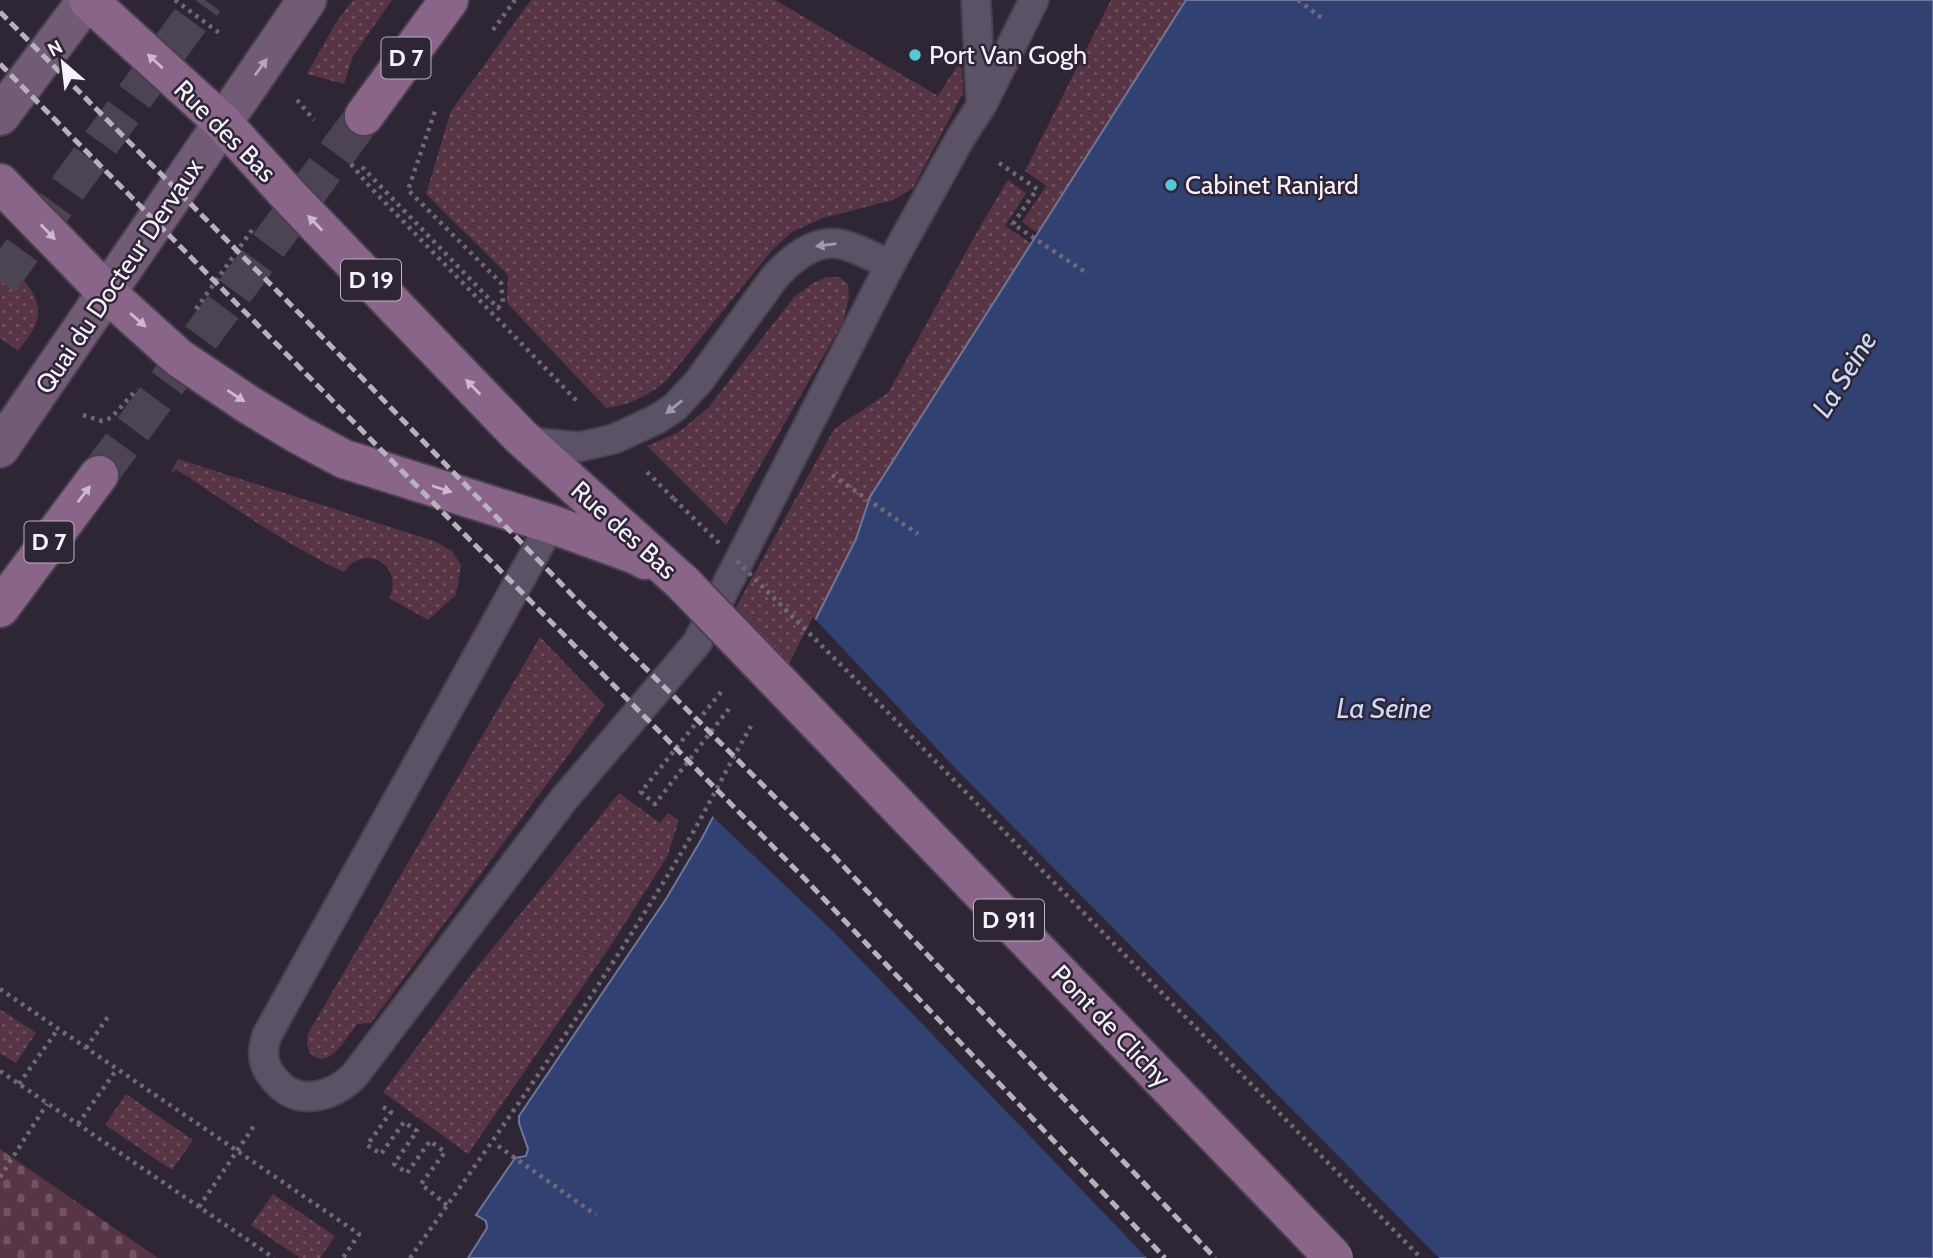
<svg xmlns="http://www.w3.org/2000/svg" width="1933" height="1258" font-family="Cabin,sans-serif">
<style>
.grass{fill:url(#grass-dots)}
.cemetery{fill:url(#cemetery-stones)}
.water{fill:#314272;stroke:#6d779c;stroke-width:2}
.pier{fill:#2e2535}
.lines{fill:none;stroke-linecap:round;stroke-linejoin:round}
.primary-tunnel{stroke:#4c4453;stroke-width:38;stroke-dasharray:38 19;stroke-linecap:butt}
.service-casing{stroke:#48404e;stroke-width:32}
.secondary-casing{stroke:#48404e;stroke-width:42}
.primary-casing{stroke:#48404e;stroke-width:42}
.path{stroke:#716978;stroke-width:4.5;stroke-dasharray:3.5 5;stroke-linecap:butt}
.service{stroke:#5c5265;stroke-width:28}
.secondary{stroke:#725b77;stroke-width:38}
.primary{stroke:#896589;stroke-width:38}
.rail{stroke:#b7b0bd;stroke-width:5;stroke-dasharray:10 5;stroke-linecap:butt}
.primary-bridge-casing{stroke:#48404e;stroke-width:42;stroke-linecap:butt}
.path-bridge{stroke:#716978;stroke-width:4.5;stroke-dasharray:3.5 5;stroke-linecap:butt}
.primary-bridge{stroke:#896589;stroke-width:38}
.oneway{fill:#ccbacf}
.oneway2{fill:#b5a6ba}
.oneway3{fill:#a29aaa}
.poi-dot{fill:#52cbd8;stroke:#2e2535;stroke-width:2.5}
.labels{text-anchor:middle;stroke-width:5;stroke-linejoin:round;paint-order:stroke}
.shield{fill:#2e2535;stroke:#bbb4c2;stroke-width:2}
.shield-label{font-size:24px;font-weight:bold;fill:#f8f2fe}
.poi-label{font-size:26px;fill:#f8f2fe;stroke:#2e2535;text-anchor:start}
.street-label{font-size:26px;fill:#f8f2fe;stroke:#2e2535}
.water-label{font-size:28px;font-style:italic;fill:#cddaf9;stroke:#2e2535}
</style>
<defs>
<pattern id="grass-dots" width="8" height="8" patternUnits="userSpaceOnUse" patternTransform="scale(1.75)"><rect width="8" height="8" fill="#583545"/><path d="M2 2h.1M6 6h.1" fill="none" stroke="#715361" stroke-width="1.8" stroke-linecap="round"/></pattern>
<pattern id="cemetery-stones" width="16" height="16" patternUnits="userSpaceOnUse" patternTransform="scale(1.75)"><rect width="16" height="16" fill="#583545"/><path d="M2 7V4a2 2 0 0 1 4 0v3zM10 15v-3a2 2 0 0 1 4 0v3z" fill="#715361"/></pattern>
</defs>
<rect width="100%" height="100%" fill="#2e2535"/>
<!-- grass -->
<g class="grass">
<polygon points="353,0 392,0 353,56 344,84 307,74 335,24"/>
<path d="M 531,0 L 775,0 L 938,96 L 957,66 L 962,68 L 963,93 L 913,188 L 893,200 L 823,218 L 792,232 L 772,250 L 666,381 C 648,396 630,405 606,408 L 507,303 L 508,275 L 426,194 L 451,111 Z"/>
<polygon points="1111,0 1186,0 1038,233 1022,222 1046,186 1025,171"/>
<polygon points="1008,180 1026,193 1005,226 1031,243 870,497 856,539 784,682 725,627 834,429 888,393 981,225"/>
<path d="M 0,259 C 20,275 49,299 34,328 C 30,336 23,344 18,351 L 0,338 Z"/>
<polygon points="827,277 839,277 848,284 849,298 843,322 726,525 647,446 679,432 708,408 794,297 813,283"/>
<path d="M 178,459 L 434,541 L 452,551 L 461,565 L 456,595 L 428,620 L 389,598 C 401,575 381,550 356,561 C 351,563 348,567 344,572 C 285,544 231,505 177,470 L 171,472 Z"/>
<path d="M 540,637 L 605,705 L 371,1023 L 357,1024 C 349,1035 327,1072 311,1054 C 306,1047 306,1039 309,1032 Z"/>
<polygon points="619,793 660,823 668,813 679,820 667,857 613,942 468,1154 383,1092 473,972"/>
<polygon points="0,1009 36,1033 16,1063 0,1053"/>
<polygon points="126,1094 193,1140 172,1170 105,1125"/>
<polygon points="273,1194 335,1236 320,1258 300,1258 251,1225"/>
</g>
<!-- cemetery -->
<polygon class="cemetery" points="0,1149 158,1258 0,1258"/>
<!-- water -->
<polygon class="water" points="1186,0 1933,0 1933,1258 468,1258 487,1228 486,1221 476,1215 515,1158 526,1156 528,1149 519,1123 519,1116 666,899 701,840 784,682 856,539 870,497"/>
<!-- pier -->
<polygon class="pier" points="813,617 960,773 1439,1258 1147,1258 835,933 711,815"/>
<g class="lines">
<!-- primary-tunnel -->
<g class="primary-tunnel">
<polyline points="0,281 205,0"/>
<polyline points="99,475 364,116"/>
</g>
<defs>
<g id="service">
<polyline points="983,103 1034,0"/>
<path d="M 524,437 L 540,443 L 579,447 L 614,439 L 657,419 L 675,407 L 699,381 L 774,278 C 791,259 816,237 844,245 C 860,249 875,258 890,265"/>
<path d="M 551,524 L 267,1035 C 261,1053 262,1066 276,1081 C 298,1107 332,1097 354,1076 L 564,799 L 697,643 L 890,265 L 961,137 L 981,106 L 976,0"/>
</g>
<g id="secondary">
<polyline points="0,116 87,0"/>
<polyline points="0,448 307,0"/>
</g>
<g id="primary">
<polyline points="88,0 223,123 292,199 520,436 683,583"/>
<polyline points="364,116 449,0"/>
<polyline points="0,183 107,293 179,358 249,405 299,435 344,459 551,524 636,555 645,560"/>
<polyline points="0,608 99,475"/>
</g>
</defs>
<!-- service casing -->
<use href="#service" class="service-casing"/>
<!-- secondary casing -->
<use href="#secondary" class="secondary-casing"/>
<!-- primary casing -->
<use href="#primary" class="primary-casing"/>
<!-- path -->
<g class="path">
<polyline points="175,0 222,35"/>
<polyline points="1298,0 1323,19"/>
<polyline points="493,30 515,0"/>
<polyline points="297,100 314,120"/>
<polyline points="999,163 1037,189 1013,224 1085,272"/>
<polyline points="351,164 370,187 577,401"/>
<polyline points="362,167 498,308 503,302 501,283 408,190 436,108"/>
<polyline points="196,309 252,230"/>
<polyline points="83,415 102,421 111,418 137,389"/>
<polyline points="647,472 674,499"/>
<polyline points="832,475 918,534"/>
<polyline points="721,692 641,792 655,804 731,706"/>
<polyline points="0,989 359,1234 343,1258"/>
<polyline points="86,1048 110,1014"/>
<polyline points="0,1071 274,1258"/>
<polyline points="19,1084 58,1029"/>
<polyline points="383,1107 391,1112 367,1145 381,1154 404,1122 417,1131 394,1164 407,1173 430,1141 445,1152 421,1184 448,1206"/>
<polyline points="78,1124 117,1069"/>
<polyline points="498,1146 596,1215"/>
<polyline points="0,1177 47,1104"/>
<polyline points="199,1207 256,1123"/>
<path d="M 410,1258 C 500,1131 590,1003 671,870 C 700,823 724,773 751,726"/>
</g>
<!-- service -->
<use href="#service" class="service"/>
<!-- secondary -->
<use href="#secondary" class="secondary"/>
<!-- primary -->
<use href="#primary" class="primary"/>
<!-- rail -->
<g class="rail">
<polyline points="0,12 301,315 574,597 830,852 1215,1258"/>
<polyline points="0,64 805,879 1165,1258"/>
</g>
<defs>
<polyline id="primary-bridge" points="683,583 1334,1258"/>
</defs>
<!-- primary-bridge casing -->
<use href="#primary-bridge" class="primary-bridge-casing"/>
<!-- path-bridge -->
<g class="path-bridge">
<polyline points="674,499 721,545"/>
<polyline points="737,561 865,689 1421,1258"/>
</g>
<!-- primary-bridge -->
<use href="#primary-bridge" class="primary-bridge"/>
</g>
<!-- one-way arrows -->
<defs><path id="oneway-solid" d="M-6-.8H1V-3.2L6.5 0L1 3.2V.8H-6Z" transform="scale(1.75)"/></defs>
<g class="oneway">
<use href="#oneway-solid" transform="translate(155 61) rotate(-137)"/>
<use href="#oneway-solid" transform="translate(315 223) rotate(-134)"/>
<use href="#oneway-solid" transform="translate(48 232) rotate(46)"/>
<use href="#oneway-solid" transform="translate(138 320) rotate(41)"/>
<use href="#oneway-solid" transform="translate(473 387) rotate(-134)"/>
<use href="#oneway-solid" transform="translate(236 396) rotate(34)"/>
<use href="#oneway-solid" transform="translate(442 489) rotate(18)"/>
<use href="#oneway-solid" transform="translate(84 494) rotate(-53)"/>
</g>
<use class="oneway2" href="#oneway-solid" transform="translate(261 67) rotate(-54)"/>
<g class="oneway3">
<use href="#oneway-solid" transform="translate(826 245) rotate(172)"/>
<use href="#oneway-solid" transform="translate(674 407) rotate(141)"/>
</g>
<!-- markers -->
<g class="poi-dot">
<circle cx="915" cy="55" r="7"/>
<circle cx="1171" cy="185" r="7"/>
</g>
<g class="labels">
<!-- shield labels -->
<g class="shield">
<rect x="381.5" y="37.5" width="49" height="41" rx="5"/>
<rect x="341" y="259.5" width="60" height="41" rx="5"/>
<rect x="24.5" y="521.5" width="49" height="41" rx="5"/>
<rect x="974" y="899.5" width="70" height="41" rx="5"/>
</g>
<g class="shield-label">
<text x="406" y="66">D 7</text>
<text x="371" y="288">D 19</text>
<text x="49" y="550">D 7</text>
<text x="1009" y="928">D 911</text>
</g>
<!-- poi labels -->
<g class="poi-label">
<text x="929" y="64">Port Van Gogh</text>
<text x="1185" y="194">Cabinet Ranjard</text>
</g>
<!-- street labels -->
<g class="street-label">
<text transform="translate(225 131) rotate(45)" y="9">Rue des Bas</text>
<text transform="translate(119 276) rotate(-56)" y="9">Quai du Docteur Dervaux</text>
<text transform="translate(624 530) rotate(42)" y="9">Rue des Bas</text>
<text transform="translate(1111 1026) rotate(46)" y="9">Pont de Clichy</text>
</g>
<!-- water labels -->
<g class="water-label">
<text transform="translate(1844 374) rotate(-58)" y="10">La Seine</text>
<text x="1384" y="718">La Seine</text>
</g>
</g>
<!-- north arrow -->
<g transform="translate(63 63) rotate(332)" stroke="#2e2535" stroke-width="5" paint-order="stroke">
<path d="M0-5L12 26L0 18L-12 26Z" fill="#f8f2fe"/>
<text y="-10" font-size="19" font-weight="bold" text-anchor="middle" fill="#f8f2fe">N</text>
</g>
</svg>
